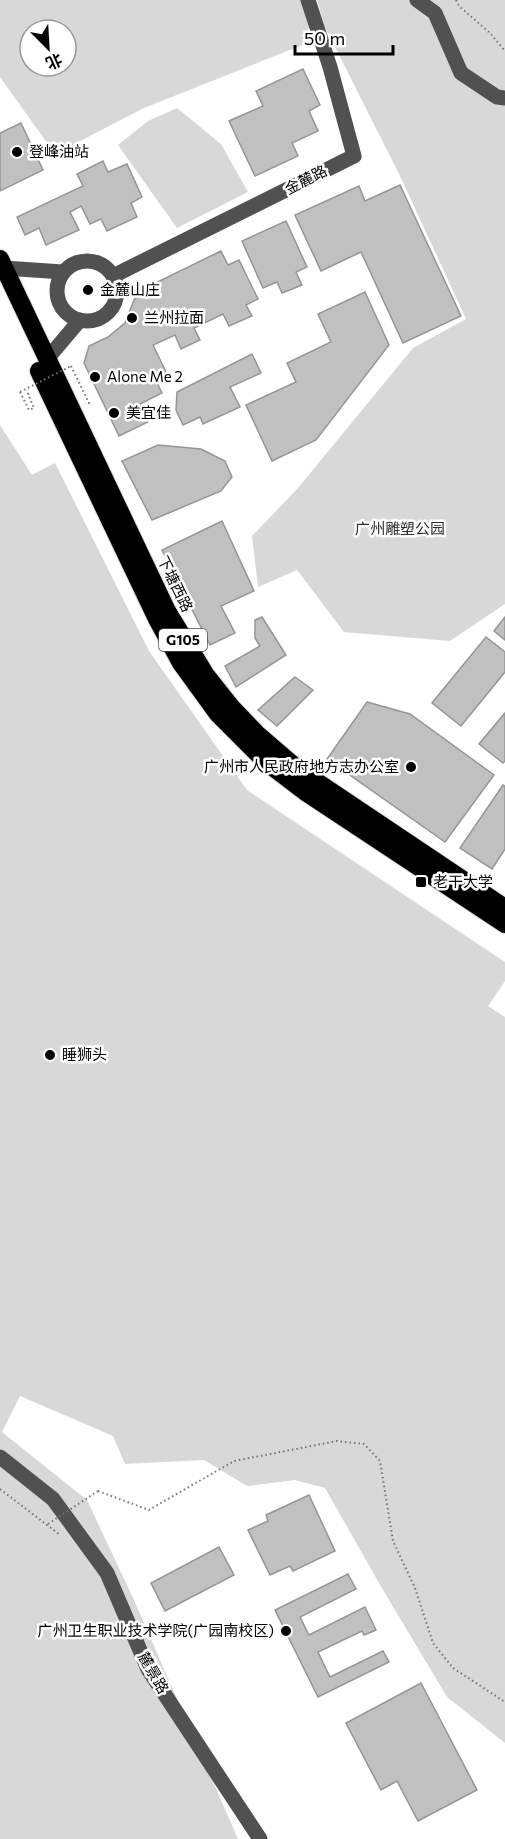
<svg xmlns="http://www.w3.org/2000/svg" width="505" height="1839" font-family="Commissioner,'Noto Sans SC',sans-serif">
<style>
.green{fill:#d8d8d8;fill-rule:evenodd}
.building{fill:#c0c0c0;stroke:#959595;stroke-width:1.5}
.lines{fill:none;stroke-linecap:round;stroke-linejoin:round}
.highway-casing{stroke:#dbdbdb;stroke-width:20}
.path{stroke:#737373;stroke-width:2;stroke-dasharray:1.5 3;stroke-linecap:butt}
.minor{stroke:#515151;stroke-width:15}
.highway{stroke:#000;stroke-width:18}
.path-bridge{stroke:#737373;stroke-width:2;stroke-dasharray:1.5 3;stroke-linecap:butt}
.poi-dot{fill:#000;stroke:#fff;stroke-width:2}
.labels{text-anchor:middle;stroke-width:5;stroke-linejoin:round;paint-order:stroke}
.shield{fill:#fff;stroke:#4c4c4c;stroke-width:1.5}
.shield-label{font-size:14px;font-weight:bold;fill:#000}
.poi-label{font-size:15px;fill:#000;stroke:#fff;text-anchor:start}
.street-label{font-size:15px;fill:#000;stroke:#fff}
.park-label{font-size:15px;fill:#2f2f2f;stroke:#fff}
</style>
<rect width="100%" height="100%" fill="#fff"/>
<!-- green -->
<g class="green">
<path d="M 0,0 L 303,0 L 315,40 L 144,108 L 55,154 L 0,77 ZM 30,30 L 66,30 L 66,66 L 30,66 Z"/>
<polygon points="317,0 505,0 505,604 450,641 344,632 297,570 258,587 252,536 298,488 413,348 466,319 401,178 325,27"/>
<polygon points="177,108 221,144 248,192 177,228 118,145 148,121"/>
<polygon points="0,425 32,475 55,463 149,651 247,790 505,962 505,981 488,1006 505,1017 505,1743 447,1697 383,1590 325,1488 295,1480 247,1486 204,1460 125,1464 113,1436 20,1396 2,1432 87,1500 134,1600 238,1839 0,1839"/>
</g>
<!-- building -->
<g class="building">
<polygon points="303,69 320,105 309,111 318,131 292,143 298,156 255,176 229,121 263,106 256,91"/>
<polygon points="21,123 43,170 0,191 0,133"/>
<polygon points="103,161 108,172 127,164 142,197 131,203 137,217 107,231 101,219 90,224 81,206 70,212 79,230 46,245 39,228 25,235 17,217 83,186 77,174"/>
<polygon points="400,185 461,316 403,343 361,252 321,271 295,215 359,186 365,201"/>
<polygon points="286,221 307,267 296,272 302,285 282,293 277,282 263,288 242,241"/>
<polygon points="221,251 228,265 239,260 258,299 246,305 252,316 229,326 223,314 194,328 200,340 181,349 175,335 153,345 167,374 155,379 162,393 140,404 148,422 119,436 84,363 89,346 108,337 125,323 134,300 145,288"/>
<polygon points="365,292 389,345 316,440 272,461 246,405 296,382 287,363 331,342 318,314"/>
<polygon points="252,354 261,373 230,387 240,407 203,424 200,417 183,425 176,410 177,392"/>
<polygon points="158,445 201,449 225,461 232,477 221,491 152,520 122,461"/>
<polygon points="222,521 254,591 221,606 235,633 210,645 162,550"/>
<polygon points="262,617 286,655 236,687 225,666 260,646 255,638 255,620"/>
<polygon points="505,617 505,640 494,631"/>
<polygon points="486,637 505,652 505,672 461,726 432,703"/>
<polygon points="295,677 313,690 277,726 258,710"/>
<polygon points="367,702 410,714 494,775 445,842 327,759"/>
<polygon points="505,713 505,761 503,763 479,744"/>
<polygon points="503,785 505,786 505,849 492,869 460,848"/>
<polygon points="309,1495 335,1551 293,1571 290,1566 270,1575 248,1530 268,1521 266,1515"/>
<polygon points="219,1547 234,1575 165,1611 151,1583"/>
<polygon points="348,1574 356,1589 300,1617 309,1635 365,1607 376,1630 364,1635 362,1631 318,1652 330,1677 383,1651 389,1662 318,1697 275,1610"/>
<polygon points="421,1683 477,1790 418,1821 397,1781 381,1790 346,1723"/>
</g>
<g class="lines">
<defs>
<g id="highway">
<polyline points="0,259 167,611 205,674 232,708 257,734 293,765 314,780 505,908"/>
<polyline points="39,371 157,619 181,663 218,714 265,761 307,793 505,924"/>
</g>
</defs>
<!-- highway casing -->
<use href="#highway" class="highway-casing"/>
<!-- path -->
<g class="path">
<polyline points="456,0 459,6 490,33 505,51"/>
<polyline points="71,366 89,403 85,404"/>
<polyline points="20,392 29,410 34,408 28,394 31,393"/>
<polyline points="0,1489 60,1535"/>
<polyline points="98,1491 149,1510 234,1461 337,1441 364,1444 380,1461 393,1541 415,1588 433,1643 453,1668 505,1702"/>
</g>
<!-- minor -->
<g class="minor">
<polyline points="417,0 435,13 461,73 497,97 505,98"/>
<circle cx="87" cy="291" r="30"/>
<polyline points="4,268 63,272"/>
<polyline points="113,276 354,156 330,67 308,0"/>
<polyline points="47,359 80,320"/>
<polyline points="0,1457 53,1499 107,1573 148,1669 260,1839"/>
</g>
<!-- highway -->
<use href="#highway" class="highway"/>
<!-- path-bridge -->
<g class="path-bridge">
<polyline points="20,392 71,366"/>
<polyline points="48,1524 98,1491"/>
</g>
</g>
<!-- markers -->
<g class="poi-dot">
<circle cx="17" cy="152" r="6"/>
<circle cx="88" cy="290" r="6"/>
<circle cx="132" cy="318" r="6"/>
<circle cx="95" cy="377" r="6"/>
<circle cx="114" cy="413" r="6"/>
<circle cx="411" cy="767" r="6"/>
<rect x="415" y="876" width="12" height="12" rx="3"/>
<circle cx="50" cy="1055" r="6"/>
<circle cx="286" cy="1631" r="6"/>
</g>
<g class="labels">
<!-- shield labels -->
<rect class="shield" x="159" y="629" width="48" height="22" rx="4.5"/>
<g class="shield-label">
<text x="183" y="645">G105</text>
</g>
<!-- poi labels -->
<g class="poi-label">
<text x="29" y="157">登峰油站</text>
<text x="100" y="295">金麓山庄</text>
<text x="144" y="323">兰州拉面</text>
<text x="107" y="382">Alone Me 2</text>
<text x="126" y="418">美宜佳</text>
<text x="399" y="772" text-anchor="end">广州市人民政府地方志办公室</text>
<text x="433" y="887">老干大学</text>
<text x="62" y="1060">睡狮头</text>
<text x="274" y="1636" text-anchor="end">广州卫生职业技术学院(广园南校区)</text>
</g>
<!-- street labels -->
<g class="street-label">
<text transform="translate(306 180) rotate(-27)" y="5">金麓路</text>
<text transform="translate(175 584) rotate(64)" y="5">下塘西路</text>
<text transform="translate(153 1673) rotate(60)" y="5">麓景路</text>
</g>
<!-- park labels -->
<g class="park-label">
<text x="400" y="534">广州雕塑公园</text>
</g>
</g>
<!-- north arrow -->
<g transform="translate(48 48) rotate(156)"><circle r="28" fill="#ffffff" stroke="#999999" stroke-width="1.5"/>
<path d="M0-4.5L10 22L0 15L-10 22Z" fill="#000000"/>
<text y="-9" font-size="16" font-weight="bold" text-anchor="middle" fill="#000000">北</text>
</g>
<!-- scale -->
<path d="M295 45v9h98v-9" fill="none" stroke="#000000" stroke-width="3"/>
<text x="304" y="45" font-size="18" fill="#000000" stroke="#ffffff" stroke-width="4.5" paint-order="stroke">50 m</text>
</svg>
